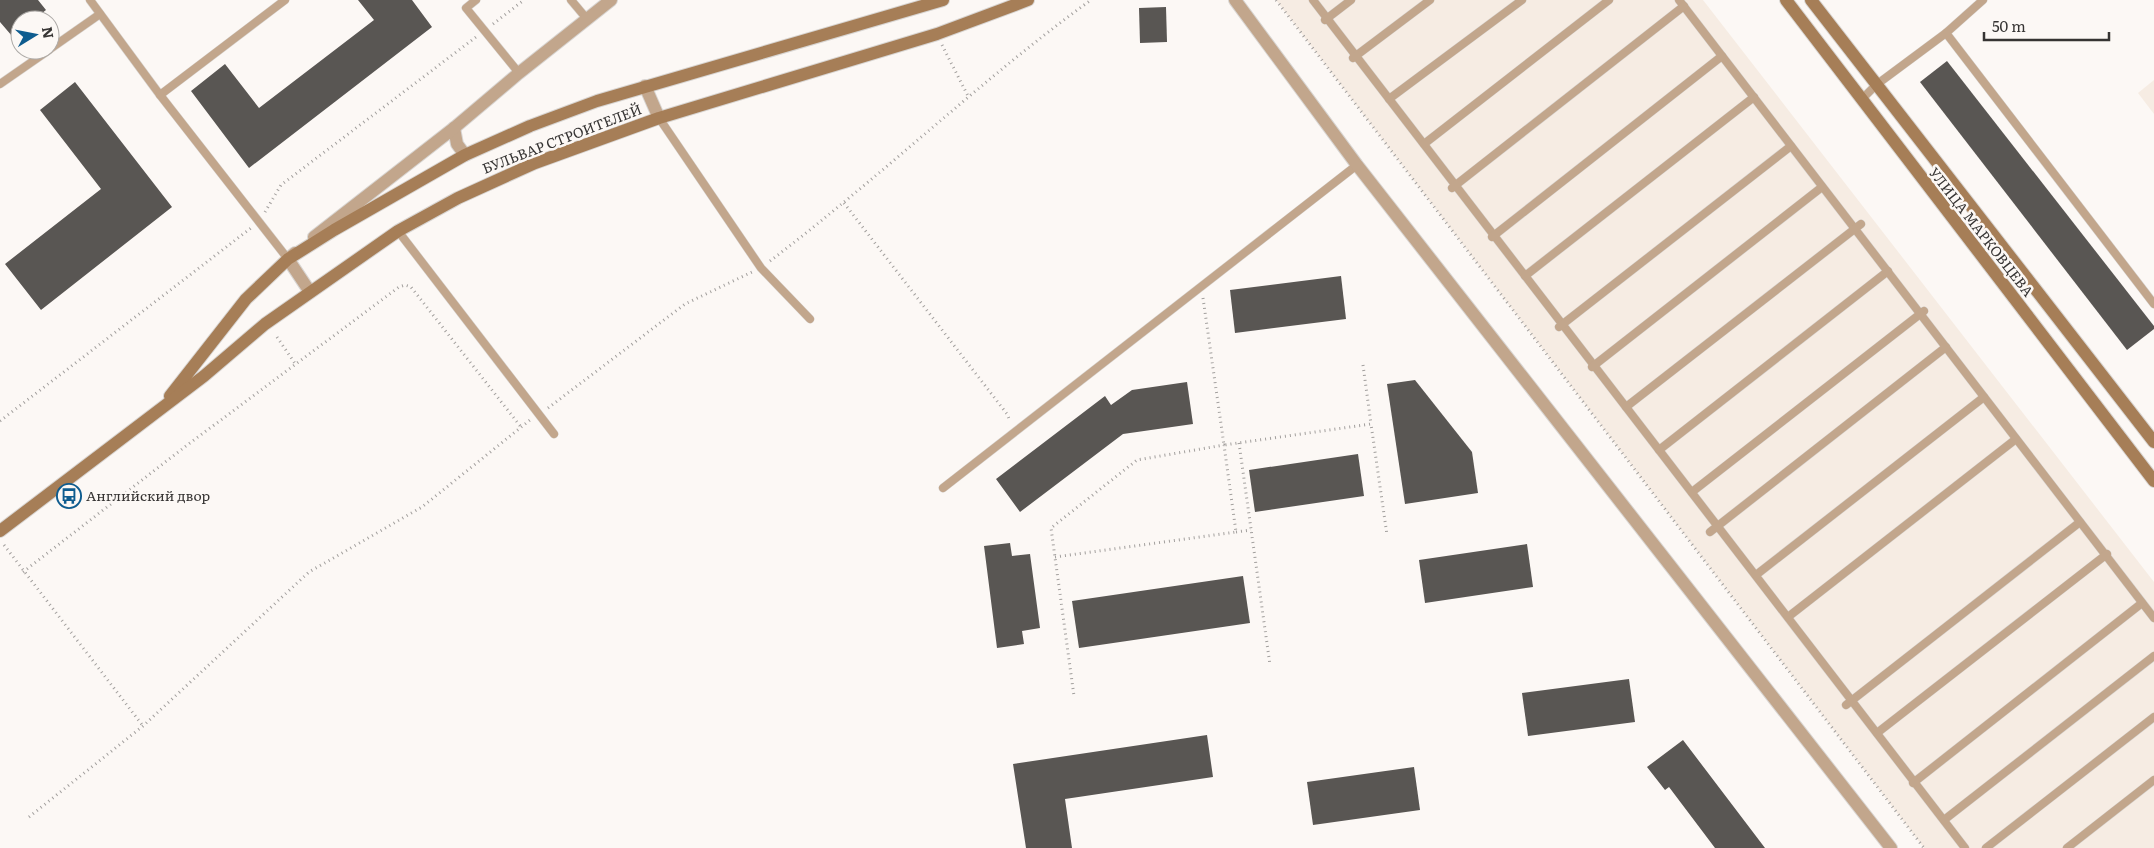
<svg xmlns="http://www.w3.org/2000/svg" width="2154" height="848" font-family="Literata,serif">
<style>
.built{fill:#f6ece3}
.building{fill:#595653}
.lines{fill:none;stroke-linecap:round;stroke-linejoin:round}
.service-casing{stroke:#d8d5d2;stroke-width:9}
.minor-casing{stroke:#d8d5d2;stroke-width:14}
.secondary-casing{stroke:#d8d5d2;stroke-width:14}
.path{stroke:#a29f9d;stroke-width:3;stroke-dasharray:1 4;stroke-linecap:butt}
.service{stroke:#c2a68c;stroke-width:8}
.minor{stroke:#c2a68c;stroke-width:12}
.secondary{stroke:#a67e57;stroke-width:12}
.labels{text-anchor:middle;stroke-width:5;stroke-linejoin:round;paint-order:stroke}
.street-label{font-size:14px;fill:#363433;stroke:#fcf8f5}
.poi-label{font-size:14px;fill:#363433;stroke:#fcf8f5;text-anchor:start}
</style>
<rect width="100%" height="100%" fill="#fcf8f5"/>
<!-- built -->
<g class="built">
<polygon points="1276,0 1703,0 2154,582 2154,848 1924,848"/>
<polygon points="2154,80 2154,114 2138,93"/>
</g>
<!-- building -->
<g class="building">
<polygon points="0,0 38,0 46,10 33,20 20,20 20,30 12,36 0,22"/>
<polygon points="358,0 412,0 432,27 249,168 191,91 225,64 259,108 374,20"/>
<polygon points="1166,7 1167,42 1140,43 1139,8"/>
<polygon points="1947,61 2154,326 2154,329 2127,350 1920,82"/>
<polygon points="75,82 172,207 41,310 5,264 101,189 40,110"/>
<polygon points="1341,276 1346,319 1235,333 1230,290"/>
<polygon points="1415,380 1472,452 1478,493 1405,504 1387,384"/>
<polygon points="1187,382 1193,424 1123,434 1020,512 996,479 1105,396 1111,405 1132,390"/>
<polygon points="1358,454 1364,496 1255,512 1249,470"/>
<polygon points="1010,543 1012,556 1030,554 1040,628 1022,631 1024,644 997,648 984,546"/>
<polygon points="1527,544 1533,587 1425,603 1419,560"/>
<polygon points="1243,576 1250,623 1079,648 1072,601"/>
<polygon points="1629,679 1635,722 1528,736 1522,693"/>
<polygon points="1207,735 1213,777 1065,799 1072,848 1026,848 1013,764"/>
<polygon points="1683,740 1765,848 1715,848 1669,787 1665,790 1647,767"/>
<polygon points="1414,767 1420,810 1313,825 1307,782"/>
</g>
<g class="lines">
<defs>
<g id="service">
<polyline points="90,0 160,95 288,259"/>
<polyline points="476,0 466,8 519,73"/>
<polyline points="571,0 587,19"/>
<polyline points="1313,0 1965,848"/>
<polyline points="1679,0 2154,618"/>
<polyline points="1325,20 1351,0"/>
<polyline points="1946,33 2154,304"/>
<polyline points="50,49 100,14"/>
<polyline points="1353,58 1430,0"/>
<polyline points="0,84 49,50"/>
<polyline points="160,95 285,0"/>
<polyline points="1389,99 1522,0"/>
<polyline points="1861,100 1876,85 1946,33 1983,0"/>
<polyline points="659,118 761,268 810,319"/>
<polyline points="1424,144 1609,0"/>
<polyline points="1452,188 1684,6"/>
<polyline points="398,231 554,434"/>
<polyline points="1492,237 1722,56"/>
<polyline points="1525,276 1754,97"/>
<polyline points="1559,327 1791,146"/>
<polyline points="1592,367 1822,187"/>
<polyline points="1626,407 1861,224"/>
<polyline points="1659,450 1888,271"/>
<polyline points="943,488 1357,165"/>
<polyline points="1692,492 1924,311"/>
<polyline points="1710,532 1946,347"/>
<polyline points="1756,575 1984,397"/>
<polyline points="1788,617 2016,439"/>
<polyline points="1846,705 2080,522"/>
<polyline points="1877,733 2107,554"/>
<polyline points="1913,783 2142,603"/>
<polyline points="1944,820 2154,656"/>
<polyline points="1986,848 2154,717"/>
<polyline points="2067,848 2154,780"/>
</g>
<g id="minor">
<polyline points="1235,0 1357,165 1891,848"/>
<polyline points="645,86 659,118"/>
<polyline points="454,128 457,144 465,155"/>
<polyline points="314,237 454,128 519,73 611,0"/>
<polyline points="295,253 288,259 310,292"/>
</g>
<g id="secondary">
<polyline points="1786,0 2154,481"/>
<polyline points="1811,0 2154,442"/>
<polyline points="170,396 246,299 288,259 334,230 465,155 530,126 597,101 943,0"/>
<polyline points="0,531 204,376 265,324 398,231 458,198 535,163 659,118 937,34 1028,0"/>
</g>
</defs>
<!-- service casing -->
<use href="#service" class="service-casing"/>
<!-- minor casing -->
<use href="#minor" class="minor-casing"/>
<!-- secondary casing -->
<use href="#secondary" class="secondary-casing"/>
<!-- path -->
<g class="path">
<polyline points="1276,0 1924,848"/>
<polyline points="493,24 524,0"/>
<polyline points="942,45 968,96"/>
<polyline points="844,203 1007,414 1010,421"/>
<polyline points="265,212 281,185 476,37"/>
<path d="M 770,261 C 795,242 820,222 844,202 C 927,134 1005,62 1091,0"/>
<polyline points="1203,298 1224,445 1371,424 1387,535"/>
<polyline points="277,337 296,365"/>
<polyline points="1363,365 1371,424"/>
<polyline points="548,408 685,304 752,272"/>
<polyline points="0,421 251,228"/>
<polyline points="1239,443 1270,665"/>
<polyline points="1236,532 1251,530"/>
<polyline points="4,545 143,726"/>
<polyline points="1055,557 1236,532 1224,445 1137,460 1051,528 1074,696"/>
<polyline points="23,572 186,446 399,287 405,285 411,287 521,427"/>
<polyline points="29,817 143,726 309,572 422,507 530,420"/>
</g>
<!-- service -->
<use href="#service" class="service"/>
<!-- minor -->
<use href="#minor" class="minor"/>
<!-- secondary -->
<use href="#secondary" class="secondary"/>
</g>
<!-- icons -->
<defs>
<symbol id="bus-ring" viewBox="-11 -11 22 22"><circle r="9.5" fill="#fcf8f5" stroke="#0e5c8f" stroke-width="1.5"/><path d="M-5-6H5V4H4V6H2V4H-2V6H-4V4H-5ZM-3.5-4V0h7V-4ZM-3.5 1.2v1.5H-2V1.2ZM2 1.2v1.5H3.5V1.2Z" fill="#0e5c8f"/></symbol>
</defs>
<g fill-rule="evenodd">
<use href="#bus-ring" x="55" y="482" width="28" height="28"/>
</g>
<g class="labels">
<!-- street labels -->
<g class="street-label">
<text transform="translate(562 139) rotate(-21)" y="5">БУЛЬВАР СТРОИТЕЛЕЙ</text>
<text transform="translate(1981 232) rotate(52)" y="5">УЛИЦА МАРКОВЦЕВА</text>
</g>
<!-- poi labels -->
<g class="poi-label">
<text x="86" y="501">Английский двор</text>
</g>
</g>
<!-- north arrow -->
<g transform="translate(35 35) rotate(80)"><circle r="24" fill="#fcf8f5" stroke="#adaaa7"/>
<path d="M0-4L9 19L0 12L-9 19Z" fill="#0e5c8f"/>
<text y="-8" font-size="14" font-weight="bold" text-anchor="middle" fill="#363433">N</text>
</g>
<!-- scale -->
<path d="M1984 32v8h125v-8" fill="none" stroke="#363433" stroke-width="2.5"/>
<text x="1992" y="32" font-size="15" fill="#363433" stroke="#fcf8f5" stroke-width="4" paint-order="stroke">50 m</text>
</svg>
